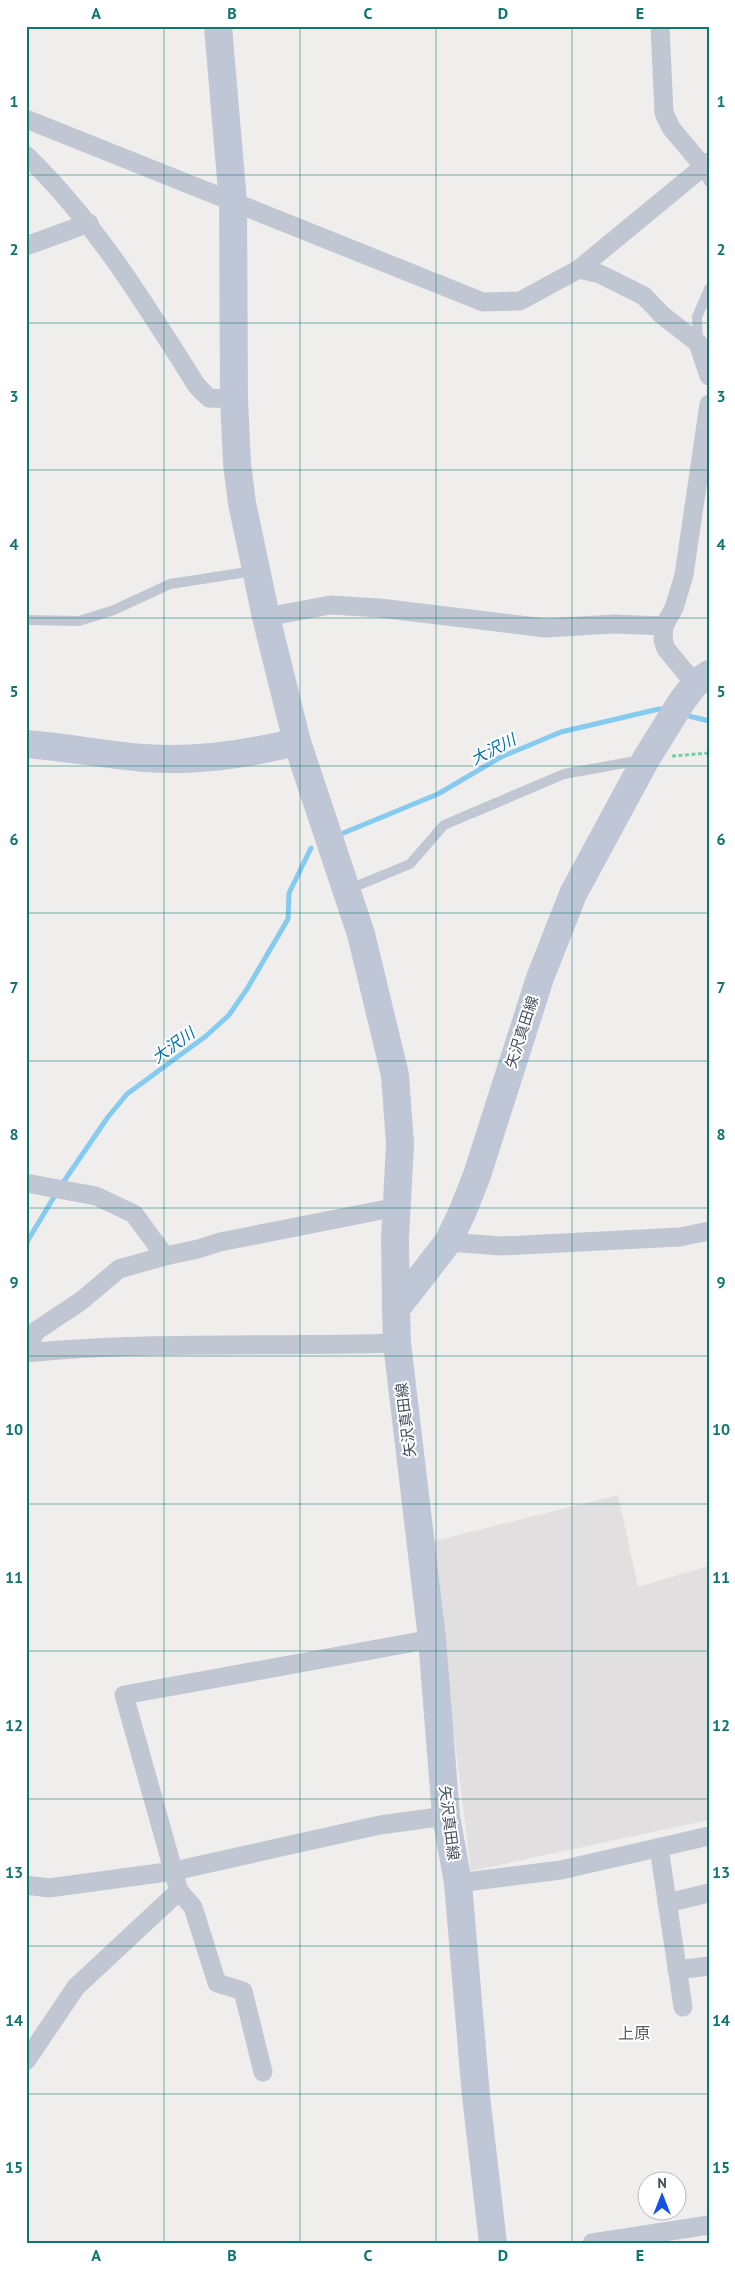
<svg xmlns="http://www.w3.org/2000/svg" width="735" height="2269" font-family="'PT Sans','Noto Sans JP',sans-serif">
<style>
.education{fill:#e1dfdf}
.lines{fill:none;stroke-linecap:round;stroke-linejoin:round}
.stream{stroke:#85caef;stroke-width:5}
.path{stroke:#71cfae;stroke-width:3;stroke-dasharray:4 2.5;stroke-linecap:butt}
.lane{stroke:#c0c7d3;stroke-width:10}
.street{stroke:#c0c7d3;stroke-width:19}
.secondary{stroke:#bfc7d7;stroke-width:28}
.grid{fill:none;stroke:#0f766e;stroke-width:1;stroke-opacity:0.55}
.labels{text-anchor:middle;stroke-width:4;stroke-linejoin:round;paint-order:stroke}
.street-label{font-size:15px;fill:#454e5c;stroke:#fff}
.water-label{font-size:16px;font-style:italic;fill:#0772ac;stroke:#fff}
.neighbourhood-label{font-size:16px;fill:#5a5d63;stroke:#fff}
.neatline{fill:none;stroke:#0f766e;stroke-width:2}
.grid-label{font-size:16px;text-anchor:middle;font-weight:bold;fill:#0f766e}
</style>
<rect width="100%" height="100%" fill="#f0eeed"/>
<!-- education -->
<polygon class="education" points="618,1495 638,1587 709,1566 709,1820 471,1871 430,1542"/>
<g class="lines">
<!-- stream -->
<g class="stream">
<polyline points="685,715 709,721"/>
<polyline points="341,834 438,794 501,757 561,732 659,709 665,710"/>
<polyline points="62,1184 108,1117 127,1094 206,1036 229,1015 247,989 288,919 289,893 311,848"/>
<polyline points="26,1248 28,1240 57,1192"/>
</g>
<!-- path -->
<polyline class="path" points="672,756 709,753"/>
<!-- lane -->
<g class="lane">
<polyline points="701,167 709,182"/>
<polyline points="698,343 697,317 709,289"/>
<polyline points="26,620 79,621 114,610 170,584 254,571"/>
<polyline points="347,890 410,864 444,825 564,774 641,760"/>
</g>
<!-- street -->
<g class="street">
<polyline points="660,26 664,113 671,128 703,166"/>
<polyline points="26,119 483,302 520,301 579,269 709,162"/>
<path d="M 26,155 C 96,223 145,304 197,386 L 209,398 L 234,399"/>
<polyline points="26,246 89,223"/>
<polyline points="579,269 600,274 644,296 662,315 698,343 709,376"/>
<polyline points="266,617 330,605 380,608 545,628 614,624 664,626"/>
<polyline points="695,684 666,649 663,640 664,626 674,608 684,575 709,404"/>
<polyline points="26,1183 96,1196 134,1214 165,1256"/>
<polyline points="448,1242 502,1246 680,1237 709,1231"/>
<polyline points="26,1350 36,1331 81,1301 119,1269 165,1256 198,1249 220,1242 397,1207"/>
<path d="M 26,1353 C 149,1341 274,1347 397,1343"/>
<polyline points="659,1848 683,2007"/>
<polyline points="458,1883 561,1870 709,1836"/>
<polyline points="26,1885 49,1888 174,1871 380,1825 446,1816"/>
<polyline points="179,1891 193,1907 217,1983 243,1991 263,2072"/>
<polyline points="667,1903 709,1893"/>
<polyline points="677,1970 709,1966"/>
<polyline points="26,2061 76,1987 179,1891 124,1695 432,1639"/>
<polyline points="592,2243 709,2225"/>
</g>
<!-- secondary -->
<g class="secondary">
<polyline points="218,26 233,203 234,399 237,464 242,503 266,617 297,742 361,934 395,1075 400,1144 395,1239 396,1309"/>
<path d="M 26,744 C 66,747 105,755 145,758 C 197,762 247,754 297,742"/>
<polyline points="493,2243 476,2096 458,1883 446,1816 432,1639 397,1343 396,1309 448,1242 462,1213 477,1175 540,978 573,894 646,759 682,701 695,684 709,674"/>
</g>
</g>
<!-- grid -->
<path class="grid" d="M 164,26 L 164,2243M 300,26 L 300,2243M 436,26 L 436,2243M 572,26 L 572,2243M 26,175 L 709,175M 26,323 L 709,323M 26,470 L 709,470M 26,618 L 709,618M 26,766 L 709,766M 26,913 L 709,913M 26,1061 L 709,1061M 26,1208 L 709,1208M 26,1356 L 709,1356M 26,1504 L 709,1504M 26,1651 L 709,1651M 26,1799 L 709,1799M 26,1946 L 709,1946M 26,2094 L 709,2094"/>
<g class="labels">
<!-- street labels -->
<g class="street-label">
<text transform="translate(522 1032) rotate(-72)" y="5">矢沢真田線</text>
<text transform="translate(406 1420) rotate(-97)" y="5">矢沢真田線</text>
<text transform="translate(449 1823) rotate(83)" y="5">矢沢真田線</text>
</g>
<!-- water labels -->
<g class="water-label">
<text transform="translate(493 749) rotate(-27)" y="6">大沢川</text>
<text transform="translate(173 1045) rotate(-36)" y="6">大沢川</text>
</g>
<!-- neighbourhood labels -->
<g class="neighbourhood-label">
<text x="634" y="2039">上原</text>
</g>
</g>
<!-- border -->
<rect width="735" height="2269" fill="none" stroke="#ffffff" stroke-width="55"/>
<!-- north arrow -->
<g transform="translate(662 2196)"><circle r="24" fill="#ffffff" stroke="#b5b8be"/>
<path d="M0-4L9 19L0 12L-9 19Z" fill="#1351e5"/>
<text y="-8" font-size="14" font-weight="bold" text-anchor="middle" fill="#454e5c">N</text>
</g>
<rect x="28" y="28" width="680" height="2214" class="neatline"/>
<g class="grid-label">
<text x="96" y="19">A</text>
<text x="232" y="19">B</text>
<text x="368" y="19">C</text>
<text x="503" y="19">D</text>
<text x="640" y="19">E</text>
<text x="14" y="107">1</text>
<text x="721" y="107">1</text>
<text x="14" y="255">2</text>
<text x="721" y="255">2</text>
<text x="14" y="402">3</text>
<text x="721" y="402">3</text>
<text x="14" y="550">4</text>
<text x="721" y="550">4</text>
<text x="14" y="697">5</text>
<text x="721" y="697">5</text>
<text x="14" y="845">6</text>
<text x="721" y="845">6</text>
<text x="14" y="993">7</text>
<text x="721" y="993">7</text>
<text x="14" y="1140">8</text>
<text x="721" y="1140">8</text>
<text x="14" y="1288">9</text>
<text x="721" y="1288">9</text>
<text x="14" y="1435">10</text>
<text x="721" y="1435">10</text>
<text x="14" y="1583">11</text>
<text x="721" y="1583">11</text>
<text x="14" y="1731">12</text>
<text x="721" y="1731">12</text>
<text x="14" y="1878">13</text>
<text x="721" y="1878">13</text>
<text x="14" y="2026">14</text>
<text x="721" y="2026">14</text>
<text x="14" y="2173">15</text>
<text x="721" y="2173">15</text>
<text x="96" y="2261">A</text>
<text x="232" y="2261">B</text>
<text x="368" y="2261">C</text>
<text x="503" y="2261">D</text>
<text x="640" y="2261">E</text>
</g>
</svg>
